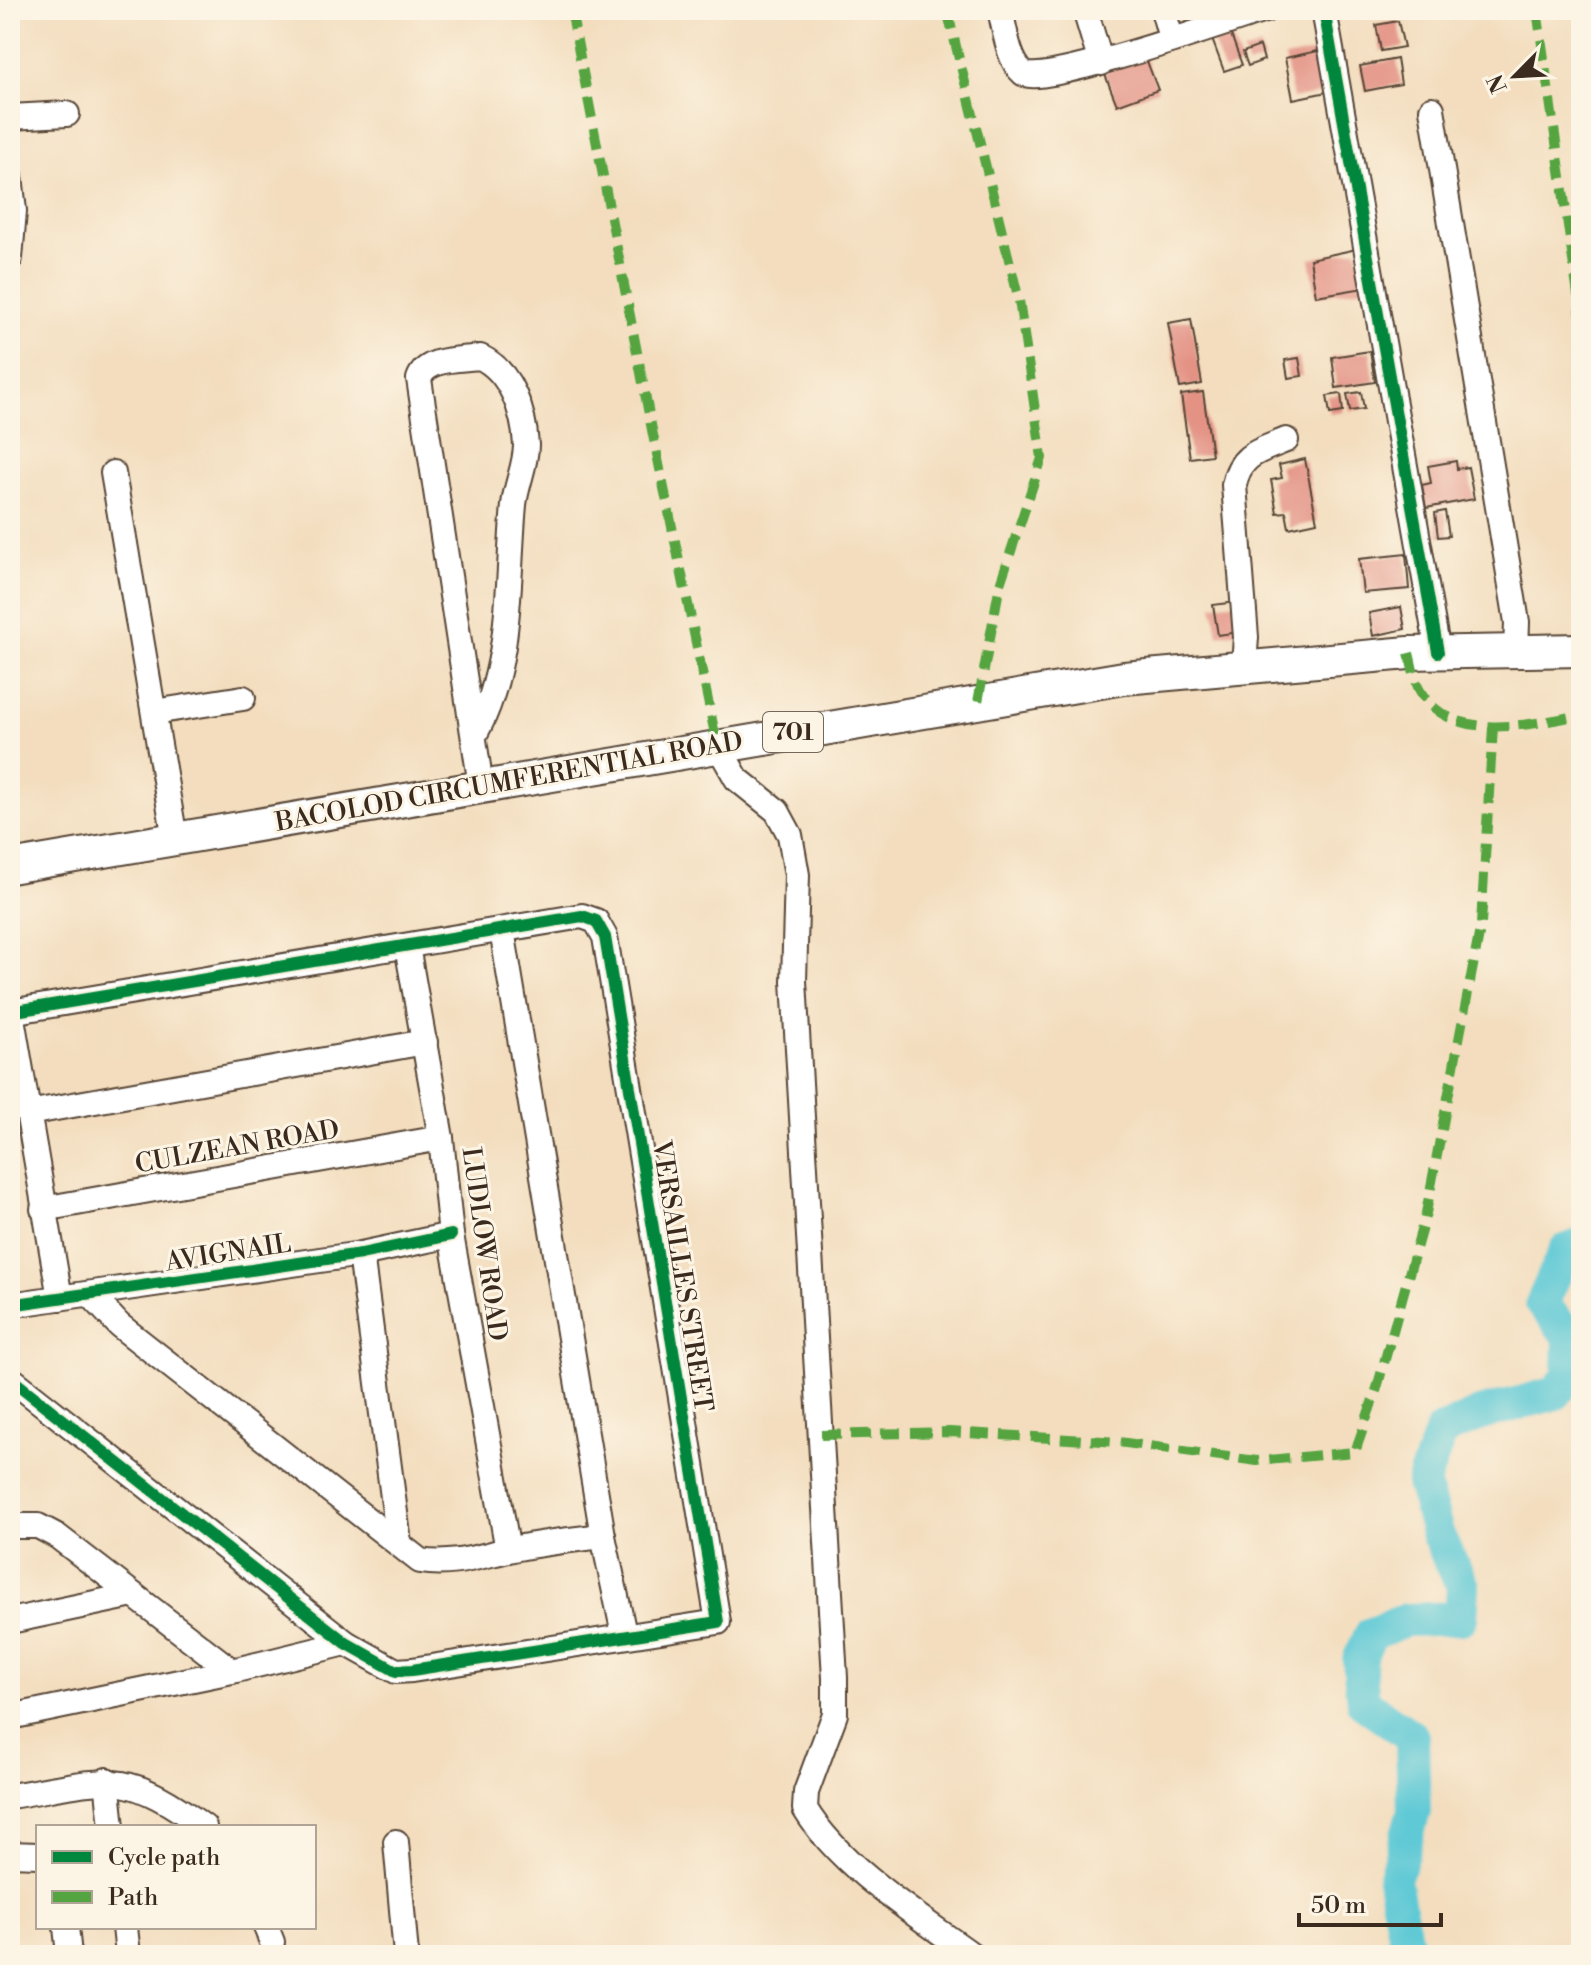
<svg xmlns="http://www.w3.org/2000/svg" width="1591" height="1965" font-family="'Libre Bodoni',serif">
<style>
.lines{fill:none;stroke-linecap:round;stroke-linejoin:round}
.river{stroke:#5ec9d5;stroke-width:34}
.building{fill:#e39284}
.minor-casing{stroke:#574536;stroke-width:28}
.major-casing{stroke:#574536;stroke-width:36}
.minor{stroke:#fff;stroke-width:24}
.major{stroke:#fff;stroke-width:32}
.quiet{stroke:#54a441;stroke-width:10;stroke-dasharray:20 10;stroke-linecap:butt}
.cycleway-casing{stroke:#fcf5e5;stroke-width:17}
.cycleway{stroke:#00873e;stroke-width:12}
.labels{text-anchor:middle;stroke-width:6;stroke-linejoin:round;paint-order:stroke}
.shield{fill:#fcf5e5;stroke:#75675a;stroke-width:2}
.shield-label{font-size:24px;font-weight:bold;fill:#3b2a1e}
.street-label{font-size:26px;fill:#3b2a1e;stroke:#fcf5e5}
</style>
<rect width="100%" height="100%" fill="#fcf5e5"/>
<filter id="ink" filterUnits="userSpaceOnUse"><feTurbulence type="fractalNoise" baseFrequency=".0125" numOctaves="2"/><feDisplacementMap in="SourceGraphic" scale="16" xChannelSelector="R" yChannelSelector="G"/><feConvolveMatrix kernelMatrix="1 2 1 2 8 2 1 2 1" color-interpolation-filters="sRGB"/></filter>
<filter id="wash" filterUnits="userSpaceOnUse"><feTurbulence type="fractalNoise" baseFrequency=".006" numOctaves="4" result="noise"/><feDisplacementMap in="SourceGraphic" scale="32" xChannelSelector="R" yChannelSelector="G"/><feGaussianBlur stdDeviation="1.8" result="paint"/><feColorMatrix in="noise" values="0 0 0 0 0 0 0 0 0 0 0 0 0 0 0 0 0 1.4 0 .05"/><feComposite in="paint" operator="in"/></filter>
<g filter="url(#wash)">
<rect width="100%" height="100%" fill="#f3ddbe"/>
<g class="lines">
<!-- river -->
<polyline class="river" points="1408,1955 1394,1880 1414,1811 1412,1737 1363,1702 1359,1660 1371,1634 1406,1620 1461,1618 1463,1586 1438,1536 1423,1482 1441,1431 1480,1414 1556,1393 1569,1375 1570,1336 1542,1304 1565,1251 1581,1245"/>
</g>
<g id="blocks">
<!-- building -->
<g class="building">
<polygon points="1398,21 1404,47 1381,51 1376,25"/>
<polygon points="1230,32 1242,65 1224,71 1212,39"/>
<polygon points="1260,46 1264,60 1248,66 1243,52"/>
<polygon points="1318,51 1327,92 1293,99 1285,58"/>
<polygon points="1145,56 1158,90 1117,105 1104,72"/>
<polygon points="1397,59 1401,84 1365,91 1360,66"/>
<polygon points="1357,249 1364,288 1316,296 1310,259"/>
<polygon points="1191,319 1202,384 1180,388 1168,323"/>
<polygon points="1370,351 1375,382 1336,388 1332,357"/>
<polygon points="1299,358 1302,376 1288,378 1285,360"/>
<polygon points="1203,392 1212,455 1190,458 1181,395"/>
<polygon points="1361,392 1364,409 1350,411 1347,394"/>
<polygon points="1341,394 1343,412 1330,414 1327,396"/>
<polygon points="1305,459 1317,522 1289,528 1286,512 1277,513 1271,480 1282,478 1279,465"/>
<polygon points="1456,461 1457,469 1468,467 1474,499 1426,508 1422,485 1431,483 1428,466"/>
<polygon points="1445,511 1449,536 1438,537 1435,513"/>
<polygon points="1406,554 1409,589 1363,593 1359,559"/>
<polygon points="1236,602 1240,632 1218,635 1213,605"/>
<polygon points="1401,607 1405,629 1373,636 1369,613"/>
</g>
</g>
</g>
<g filter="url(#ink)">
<use href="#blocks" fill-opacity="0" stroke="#574536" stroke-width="2"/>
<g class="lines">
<defs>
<g id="minor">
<path d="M 1000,10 C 1005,29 1008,60 1023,73 C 1040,88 1233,20 1265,10"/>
<polyline points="1085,10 1101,63"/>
<polyline points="1163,10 1171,38"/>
<polyline points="1324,10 1438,652"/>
<polyline points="1432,109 1517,622 1516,652"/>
<polyline points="10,117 67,114"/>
<polyline points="10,176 14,211 10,258"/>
<polyline points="113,473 175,839"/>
<path d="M 1244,666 L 1246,637 L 1234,485 C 1240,454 1259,451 1286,440"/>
<polyline points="154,712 243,698"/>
<path d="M 475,734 C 513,666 507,580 514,505 C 516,485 526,465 526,445 C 524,412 511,371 480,357 C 460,360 427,357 419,379 L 481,786"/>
<path d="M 717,744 L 737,779 L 777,811 L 790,835 L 797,875 L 794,981 L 835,1678 L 835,1714 L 806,1792 L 805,1809 C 841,1868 917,1915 972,1955"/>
<polyline points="502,930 603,1536 624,1634"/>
<polyline points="407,946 441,1138 451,1235 508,1550"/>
<polyline points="10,1012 582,916 596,921 605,937 718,1622 412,1670 396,1671 346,1643 10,1378"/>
<polyline points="11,1012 60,1298"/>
<polyline points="28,1113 425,1042"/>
<polyline points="43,1209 441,1138"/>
<polyline points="361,1254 399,1543"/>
<path d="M 91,1295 L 119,1325 L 420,1561 C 453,1566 477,1557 508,1550 C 539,1543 571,1540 603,1536"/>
<polyline points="10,1305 361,1254 451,1235"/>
<polyline points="10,1526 38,1526 57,1536 232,1671"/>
<polyline points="10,1621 133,1595"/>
<polyline points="10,1717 232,1671 346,1643"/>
<polyline points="107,1780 112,1827"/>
<path d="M 10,1796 C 105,1781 120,1765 204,1827"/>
<polyline points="396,1842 406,1955"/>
<polyline points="10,1854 38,1855"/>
<polyline points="66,1927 69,1955"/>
<polyline points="125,1927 128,1955"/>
<polyline points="266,1927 272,1942"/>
</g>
<polyline id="major" points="10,867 1124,678 1409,653 1581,650"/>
</defs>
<!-- minor casing -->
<use href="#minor" class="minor-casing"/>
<!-- major casing -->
<use href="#major" class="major-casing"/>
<!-- minor -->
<use href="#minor" class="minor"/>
<!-- major -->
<use href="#major" class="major"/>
<!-- quiet -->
<g class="quiet">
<polyline points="571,10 653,435 717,744"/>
<polyline points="947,10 1019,300 1042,458 1000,584 978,702"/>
<polyline points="1537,10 1581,316"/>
<path d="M 1409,653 C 1412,664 1414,679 1419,689 C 1450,745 1531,724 1581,715"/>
<polyline points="821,1435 950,1432 1119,1442 1257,1461 1355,1452 1377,1388 1426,1213 1481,924 1493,727"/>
</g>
<defs>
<g id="cycleway">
<polyline points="1324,10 1438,652"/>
<polyline points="10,1012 582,916 596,921 605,937 718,1622 412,1670 396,1671 346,1643 10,1378"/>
<polyline points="10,1305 361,1254 451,1235"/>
</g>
</defs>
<!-- cycleway casing -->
<use href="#cycleway" class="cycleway-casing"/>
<!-- cycleway -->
<use href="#cycleway" class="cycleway"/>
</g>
</g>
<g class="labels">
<!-- shield labels -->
<rect class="shield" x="763" y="712" width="60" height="40" rx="6"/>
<g class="shield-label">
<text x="793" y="740">701</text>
</g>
<!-- street labels -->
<g class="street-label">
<text transform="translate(509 781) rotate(-10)" y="9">BACOLOD CIRCUMFERENTIAL ROAD</text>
<text transform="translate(237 1146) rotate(-10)" y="9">CULZEAN ROAD</text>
<text transform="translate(485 1244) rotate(82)" y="9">LUDLOW ROAD</text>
<text transform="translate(228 1252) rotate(-9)" y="9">AVIGNAIL</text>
<text transform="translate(683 1276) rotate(81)" y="9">VERSAILLES STREET</text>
</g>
</g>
<!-- margin -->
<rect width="1591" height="1965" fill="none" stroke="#fcf5e5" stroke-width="40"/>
<!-- legend -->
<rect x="36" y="1825" width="280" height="104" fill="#fcf5e5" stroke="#afa495" stroke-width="2"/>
<rect x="52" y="1851" width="40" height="12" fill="#00873e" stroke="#afa495" stroke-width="2"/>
<text x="108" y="1865" font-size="24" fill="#3b2a1e">Cycle path</text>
<rect x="52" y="1891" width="40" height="12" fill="#54a441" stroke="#afa495" stroke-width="2"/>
<text x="108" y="1905" font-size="24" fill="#3b2a1e">Path</text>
<!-- north arrow -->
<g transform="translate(1515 76) rotate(246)" stroke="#fcf5e5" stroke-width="6" paint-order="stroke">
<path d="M0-6L14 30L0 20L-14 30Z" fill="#3b2a1e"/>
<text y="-12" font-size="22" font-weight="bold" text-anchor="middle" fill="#3b2a1e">N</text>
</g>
<!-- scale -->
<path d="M1299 1913v12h142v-12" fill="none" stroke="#3b2a1e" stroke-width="4"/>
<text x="1311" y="1913" font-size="24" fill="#3b2a1e" stroke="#fcf5e5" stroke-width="6" paint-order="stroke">50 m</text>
</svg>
